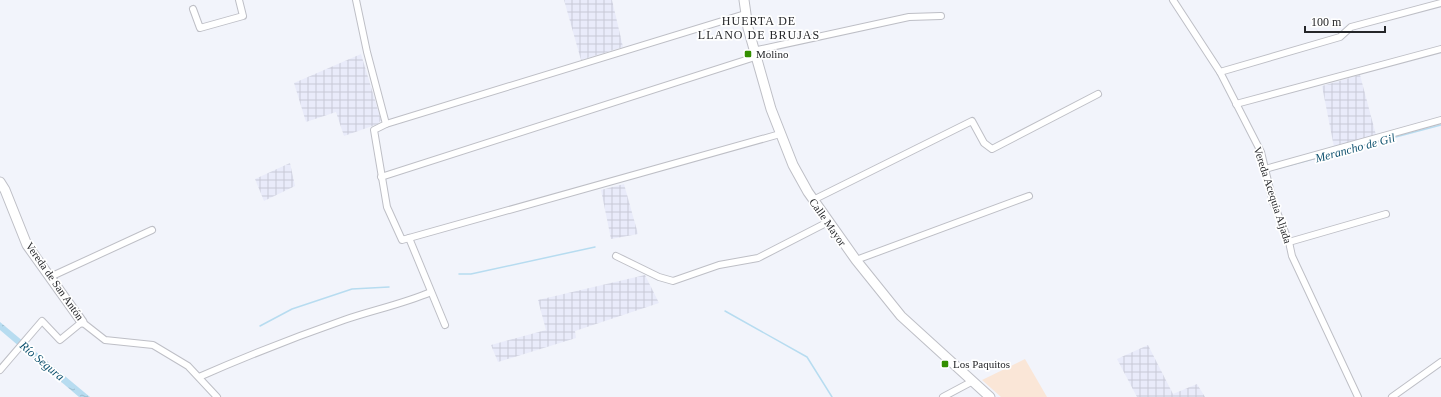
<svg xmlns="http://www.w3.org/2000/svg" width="1441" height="397" font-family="'Times New Roman',serif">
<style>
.commercial{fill:#fae6d7}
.industrial{fill:url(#industrial-grid)}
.water{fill:url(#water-ripples)}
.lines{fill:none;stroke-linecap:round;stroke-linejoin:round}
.stream{stroke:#b7dcf0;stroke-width:1.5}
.minor-casing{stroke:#bebfc6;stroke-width:8}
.secondary-casing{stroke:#bebfc6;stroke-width:11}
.minor{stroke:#fff;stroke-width:6}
.secondary{stroke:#fff;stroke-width:9}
.poi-dot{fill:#338f00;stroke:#fff;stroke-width:1.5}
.labels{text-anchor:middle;stroke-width:3.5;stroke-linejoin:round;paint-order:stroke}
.poi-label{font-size:11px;fill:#252629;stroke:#fff;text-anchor:start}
.street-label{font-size:11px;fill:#252629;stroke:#fff}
.neighbourhood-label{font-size:12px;letter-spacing:1px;fill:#252629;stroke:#fff}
.water-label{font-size:12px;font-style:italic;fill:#0f526f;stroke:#fff}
</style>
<defs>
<pattern id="industrial-grid" width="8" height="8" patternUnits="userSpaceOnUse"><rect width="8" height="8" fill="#e9ebfa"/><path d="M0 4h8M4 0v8" fill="none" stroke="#c8c9d6"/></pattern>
<pattern id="water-ripples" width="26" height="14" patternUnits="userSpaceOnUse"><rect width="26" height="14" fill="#b7dcf0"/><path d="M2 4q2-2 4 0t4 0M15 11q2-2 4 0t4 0" fill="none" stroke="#9dbdce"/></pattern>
</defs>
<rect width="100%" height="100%" fill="#f2f4fb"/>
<!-- commercial -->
<polygon class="commercial" points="1025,359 1047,397 1001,397 982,380"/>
<!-- industrial -->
<g class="industrial">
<polygon points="564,0 612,0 623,47 581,60"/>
<polygon points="361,54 381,120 378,124 344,136 336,112 306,122 294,83"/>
<polygon points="1360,75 1376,135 1334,147 1322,86"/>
<polygon points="290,163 295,186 264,201 255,179"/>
<polygon points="624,184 638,234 611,239 601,190"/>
<polygon points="645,275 659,303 575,331 576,338 498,362 491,345 546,330 538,300"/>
<polygon points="1148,345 1173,394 1197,384 1205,397 1137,397 1117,359"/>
</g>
<!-- water -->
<polygon class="water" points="0,322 90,397 79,397 0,330"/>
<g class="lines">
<!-- stream -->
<g class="stream">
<polyline points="1268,171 1441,125"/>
<polyline points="459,274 471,274 595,247"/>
<polyline points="725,311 807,357 832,397"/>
<polyline points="260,326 292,309 352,289 389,287"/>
</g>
<defs>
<g id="minor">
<polyline points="356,0 367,52 386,124 374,130 387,207 402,240 780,134"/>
<polyline points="1173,0 1220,72 1261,152 1273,202 1289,242 1292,256 1358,397"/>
<polyline points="193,9 200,28 243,16 239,0"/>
<polyline points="753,51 909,17 941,16"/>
<polyline points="1220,72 1340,37 1351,27 1441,3"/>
<polyline points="1236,104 1441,49"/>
<polyline points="386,124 745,14"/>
<polyline points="1265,169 1441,120"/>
<polyline points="381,177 755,57"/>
<polyline points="813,200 972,121 984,143 992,149 1098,94"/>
<polyline points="409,238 445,325"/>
<polyline points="1289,242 1386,214"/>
<polyline points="616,256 659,277 673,281 719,265 758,258 828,222"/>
<polyline points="856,260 1029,196"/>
<polyline points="50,277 152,230"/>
<polyline points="0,370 42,321 60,340 82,322 105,340 153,345 188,366 217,397"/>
<path d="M 199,377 C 247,356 295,337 344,320 C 373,310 403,304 431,292"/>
<polyline points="943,397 973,381"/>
<polyline points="1392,397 1441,362"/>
</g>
<g id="secondary">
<polyline points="744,0 748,28 771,109 793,165 808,192 856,260 901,316 990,397"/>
<polyline points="0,182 5,190 27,245 82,322"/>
</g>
</defs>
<!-- minor casing -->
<use href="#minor" class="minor-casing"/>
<!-- secondary casing -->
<use href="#secondary" class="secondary-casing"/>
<!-- minor -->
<use href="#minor" class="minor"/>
<!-- secondary -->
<use href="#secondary" class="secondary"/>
</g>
<!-- markers -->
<g class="poi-dot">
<rect x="744" y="50" width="8" height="8" rx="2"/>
<rect x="941" y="360" width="8" height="8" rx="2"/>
</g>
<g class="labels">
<!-- poi labels -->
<g class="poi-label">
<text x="756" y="58">Molino</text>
<text x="953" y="368">Los Paquitos</text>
</g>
<!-- street labels -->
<g class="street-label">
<text transform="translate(1273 195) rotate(72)" y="4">Vereda Acequia Aljada</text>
<text transform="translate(828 222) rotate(55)" y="4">Calle Mayor</text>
<text transform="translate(55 281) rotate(55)" y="4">Vereda de San Antón</text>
</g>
<!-- neighbourhood labels -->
<g class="neighbourhood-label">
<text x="759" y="25">HUERTA DE<tspan x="759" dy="14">LLANO DE BRUJAS</tspan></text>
</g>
<!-- water labels -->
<g class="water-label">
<text transform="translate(1355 148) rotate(-15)" y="4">Merancho de Gil</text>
<text transform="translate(42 361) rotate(40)" y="4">Río Segura</text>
</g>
</g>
<!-- scale -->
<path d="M1305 26v6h80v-6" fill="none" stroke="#252629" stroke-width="2"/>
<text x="1311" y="26" font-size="12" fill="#252629" stroke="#ffffff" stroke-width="3" paint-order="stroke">100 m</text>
</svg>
